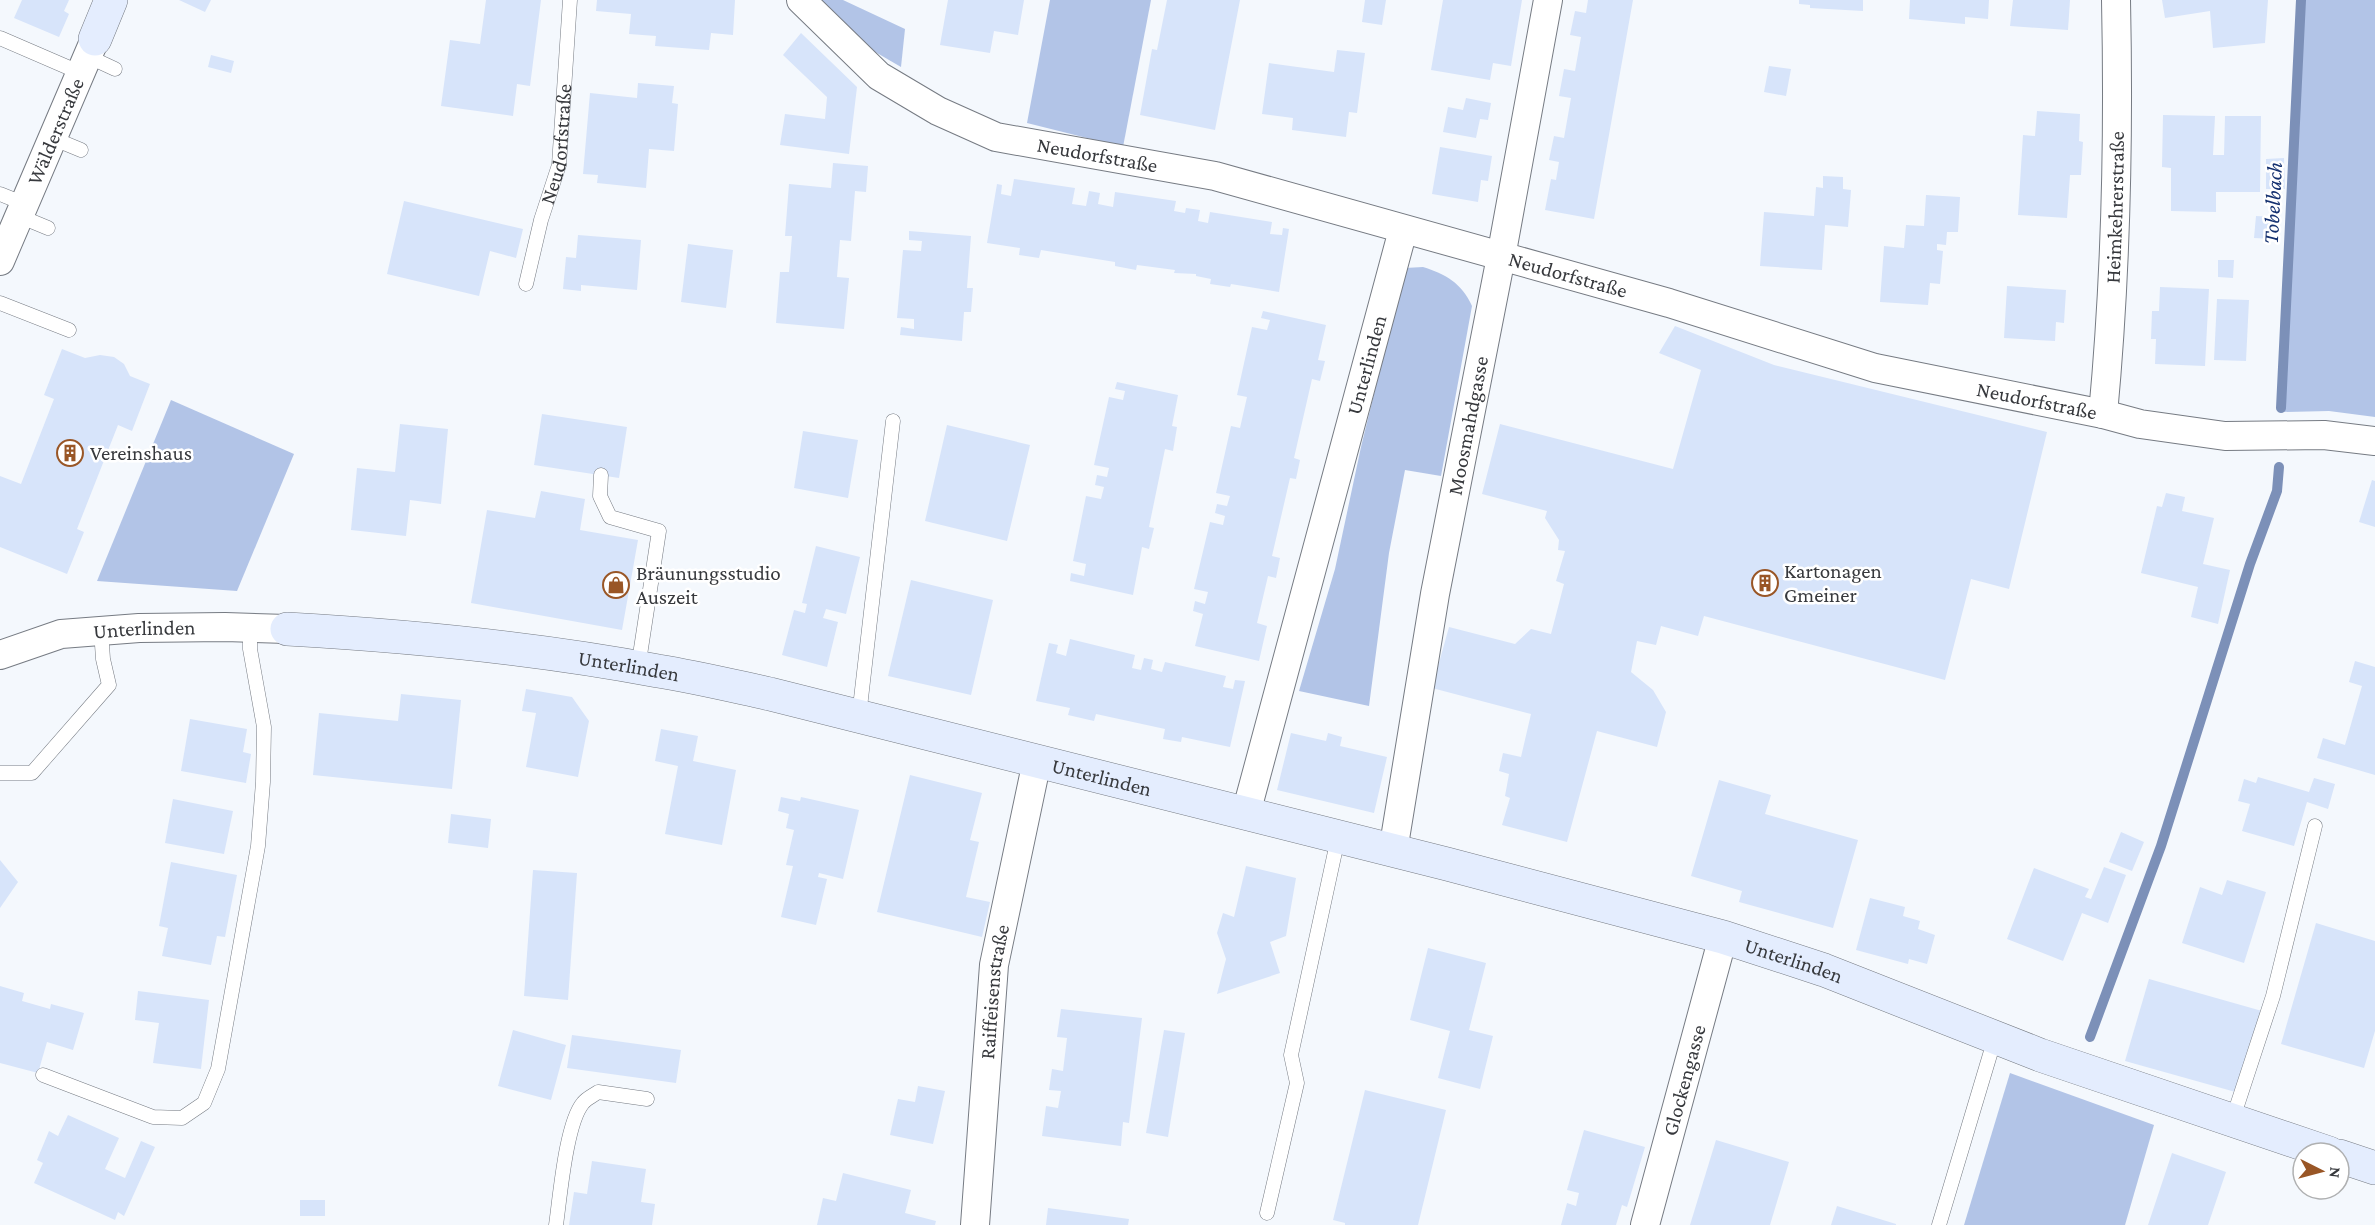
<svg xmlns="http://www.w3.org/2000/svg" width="2375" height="1225" font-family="'Crimson Pro',serif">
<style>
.green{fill:#b2c4e7}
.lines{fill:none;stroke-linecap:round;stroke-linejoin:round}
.stream{stroke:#7c90b8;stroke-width:10}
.building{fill:#d7e4fa}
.lane-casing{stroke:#767b83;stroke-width:15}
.street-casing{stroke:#767b83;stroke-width:30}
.secondary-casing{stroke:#767b83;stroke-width:34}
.lane{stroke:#fff;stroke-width:14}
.street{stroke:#fff;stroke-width:28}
.secondary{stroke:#e4edfe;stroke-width:33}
.labels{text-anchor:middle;stroke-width:5;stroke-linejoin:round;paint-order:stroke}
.street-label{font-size:21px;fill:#37393d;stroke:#fff}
.poi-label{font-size:21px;fill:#37393d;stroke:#fff;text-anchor:start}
.water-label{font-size:22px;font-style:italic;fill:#14306f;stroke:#fff}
</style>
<rect width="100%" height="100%" fill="#f4f8fd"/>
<!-- green -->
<g class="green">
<polygon points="818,0 843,0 905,29 901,67 865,46"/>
<polygon points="1050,0 1151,0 1123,147 1027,123"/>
<polygon points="2302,0 2375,0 2375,417 2329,411 2282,412"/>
<path d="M 1423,267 C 1445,274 1462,283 1472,306 L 1441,476 L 1405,470 L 1389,553 L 1369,706 L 1299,691 L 1335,569 L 1361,447 L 1405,268 Z"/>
<polygon points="171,400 294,454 237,591 97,581"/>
<polygon points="2010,1073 2154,1125 2125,1225 1964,1225"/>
</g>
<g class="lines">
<!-- stream -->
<g class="stream">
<polyline points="2281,408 2301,0"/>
<polyline points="2090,1037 2161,846 2250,564 2277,491 2279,467"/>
</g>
</g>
<!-- building -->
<g class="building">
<polygon points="22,0 69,0 64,11 69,14 59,37 14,18"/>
<polygon points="179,0 211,0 205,12"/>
<polygon points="486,0 541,0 530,86 517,84 513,116 441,106 450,40 480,44"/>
<polygon points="597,0 735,0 733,35 711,33 709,50 655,46 656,36 629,34 631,14 596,11"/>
<polygon points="948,0 1024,0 1018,35 994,31 990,53 940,45"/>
<polygon points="1167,0 1240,0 1215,130 1140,115 1152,49 1157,50"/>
<polygon points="1365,0 1386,0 1382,25 1362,22"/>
<polygon points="1443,0 1522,0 1511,66 1493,63 1490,80 1431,70"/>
<polygon points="1588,0 1633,0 1594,219 1545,210 1551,179 1556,180 1559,162 1549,160 1554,136 1564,138 1571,98 1559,96 1564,69 1575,71 1581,37 1570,35 1575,11 1586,13"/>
<polygon points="1799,0 1863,0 1863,11 1810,8 1810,5 1799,4"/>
<polygon points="1910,0 1989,0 1988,19 1965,17 1965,24 1909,19"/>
<polygon points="2013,0 2070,0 2068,30 2010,26"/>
<polygon points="2162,0 2268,0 2265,43 2213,48 2210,11 2165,18"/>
<polygon points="801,33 857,87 849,154 780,145 785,114 825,119 827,97 783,55"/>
<polygon points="1337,50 1365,53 1357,113 1349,112 1346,137 1292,130 1293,118 1262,114 1269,63 1334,72"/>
<polygon points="211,55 234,61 231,73 208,67"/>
<polygon points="1769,66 1791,69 1786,96 1764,92"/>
<polygon points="638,83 674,86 672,103 678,104 674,151 649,149 646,188 597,183 598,175 583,174 590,93 637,98"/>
<polygon points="1466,98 1491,103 1488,120 1480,119 1476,138 1443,132 1448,107 1463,110"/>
<polygon points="2037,111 2080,114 2079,141 2083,142 2081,175 2070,175 2067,218 2018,215 2023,135 2035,136"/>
<polygon points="2163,115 2215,116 2213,155 2224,155 2225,116 2261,116 2260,192 2216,192 2216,212 2171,211 2171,168 2162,167"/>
<polygon points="1440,147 1492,156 1488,181 1481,180 1478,202 1432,194"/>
<polygon points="2284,158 2285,189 2266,189 2266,159"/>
<polygon points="833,163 868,166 866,192 855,191 851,241 840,240 837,277 849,278 844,329 776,323 780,272 789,272 792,236 785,236 789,184 831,188"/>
<polygon points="1823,176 1843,177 1843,189 1851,190 1848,227 1825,225 1822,270 1760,266 1764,212 1814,216 1816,187 1823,188"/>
<polygon points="1014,179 1075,188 1072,204 1086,206 1089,191 1100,193 1098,204 1113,207 1115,192 1176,201 1174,211 1185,213 1186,208 1200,210 1198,221 1208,223 1210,212 1272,222 1270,234 1282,235 1283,228 1289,229 1279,292 1231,284 1230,287 1210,284 1211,279 1196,276 1196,274 1174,273 1175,270 1137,265 1136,270 1115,266 1115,262 1041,250 1039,258 1019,255 1020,248 987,243 997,184 1002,185 1001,194 1011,196"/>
<polygon points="1926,195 1960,197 1958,232 1947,232 1946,245 1937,244 1937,250 1943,251 1940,284 1930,283 1928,305 1880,302 1884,246 1904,248 1906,225 1924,226"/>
<polygon points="404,201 523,229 516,258 490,251 479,296 387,274"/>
<polygon points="2256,216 2275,217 2274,239 2254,238"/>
<polygon points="909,231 971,236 967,288 973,288 971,312 964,312 962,341 900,335 901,327 914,329 914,319 897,318 903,250 921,251 922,241 909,240"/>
<polygon points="578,235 641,240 637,290 581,285 581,291 563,289 566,257 576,258"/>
<polygon points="688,244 733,250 726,308 681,302"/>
<polygon points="2218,260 2234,260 2233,278 2218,277"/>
<polygon points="2007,286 2066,290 2064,323 2056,322 2055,341 2004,338"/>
<polygon points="2160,287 2209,289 2205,366 2155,364 2156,339 2151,339 2152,311 2159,311"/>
<polygon points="2217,299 2249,300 2246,361 2214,360"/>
<polygon points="1263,311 1326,325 1318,360 1325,361 1320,381 1312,379 1294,458 1300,460 1296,479 1290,478 1272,556 1280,558 1276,578 1268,576 1257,623 1267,626 1259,661 1195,646 1203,614 1193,611 1195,601 1205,604 1208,592 1194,589 1210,522 1223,525 1225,516 1215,513 1217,504 1227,506 1230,496 1216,493 1231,426 1240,428 1247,397 1237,395 1252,327 1267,330 1270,320 1261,318"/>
<polygon points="1675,326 1774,365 2047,432 2009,589 1971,579 1945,680 1704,616 1698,636 1661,626 1656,645 1637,641 1631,672 1653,690 1666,712 1657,747 1597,731 1567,842 1502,825 1510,798 1505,796 1509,774 1499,771 1503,753 1521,757 1531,714 1432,688 1449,627 1515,644 1531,629 1551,634 1564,584 1556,581 1565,551 1558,550 1559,540 1545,518 1547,511 1482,494 1500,424 1673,469 1701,370 1659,353"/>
<polygon points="62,349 85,358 100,355 114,357 124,364 130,376 150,384 132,431 118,425 77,529 84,532 67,574 0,547 0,476 21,484 54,399 44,395"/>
<polygon points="1117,382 1178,395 1172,426 1177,427 1173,451 1165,449 1149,527 1154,528 1149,549 1142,547 1133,595 1070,581 1071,573 1084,576 1086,564 1073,561 1086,496 1101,499 1104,487 1095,485 1097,475 1107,477 1109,468 1094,465 1109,397 1123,400 1125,391 1115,389"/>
<polygon points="542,414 627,427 619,478 534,465"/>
<polygon points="400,424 448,429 441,504 410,500 406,536 351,530 357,468 395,472"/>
<polygon points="947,425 1030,445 1007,541 925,521"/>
<polygon points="803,431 858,440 848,498 794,488"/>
<polygon points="2372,480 2375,481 2375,527 2359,522"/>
<polygon points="541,491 585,499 580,530 638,540 622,630 471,603 487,510 535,518"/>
<polygon points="2166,493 2185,497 2182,511 2214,518 2203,564 2230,570 2218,624 2191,617 2198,587 2141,573 2157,506 2162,507"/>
<polygon points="816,546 860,557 846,614 826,609 823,618 838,622 827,667 782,655 794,610 805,613 807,604 802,603"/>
<polygon points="911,580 993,600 971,695 888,676"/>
<polygon points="1070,639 1135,655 1132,668 1141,670 1144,658 1153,660 1151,669 1162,672 1165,662 1226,676 1223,687 1233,689 1235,680 1245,681 1230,747 1182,737 1181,742 1163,739 1165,729 1096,714 1094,721 1068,715 1070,708 1036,701 1049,643 1058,645 1056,653 1066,656"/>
<polygon points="2355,661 2375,667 2375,775 2317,758 2323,738 2345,745 2362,686 2349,682"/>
<polygon points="526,689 572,697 589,721 578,777 526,767 536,713 522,711"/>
<polygon points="401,694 461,700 452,789 313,775 319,713 398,721"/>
<polygon points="190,719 247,729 243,752 251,754 246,783 181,771"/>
<polygon points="661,729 698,736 693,761 736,770 722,845 665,834 678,766 655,761"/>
<polygon points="1291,733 1326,741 1328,733 1342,737 1340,746 1387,757 1374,813 1277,790"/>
<polygon points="910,775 982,793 970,840 979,842 966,897 990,902 982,937 877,912"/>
<polygon points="2258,777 2309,792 2314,778 2335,784 2328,809 2307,802 2294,846 2242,831 2250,804 2238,801 2244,779 2256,783"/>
<polygon points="1719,780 1771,795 1765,814 1858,840 1833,928 1739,902 1742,891 1691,876"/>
<polygon points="781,797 800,801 801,797 859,810 843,879 819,873 818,877 827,879 816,925 781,917 793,866 786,865 794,830 786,828 789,814 778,811"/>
<polygon points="173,799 233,811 224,854 165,843"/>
<polygon points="451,814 491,819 488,848 448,843"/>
<polygon points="2121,832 2144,842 2132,871 2109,862"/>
<polygon points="0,860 18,882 0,908"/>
<polygon points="171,862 237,875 225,937 217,936 211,965 162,956 168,928 159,926"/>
<polygon points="1246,866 1296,878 1286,936 1270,942 1280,973 1217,994 1226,959 1217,933 1223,913 1234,917"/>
<polygon points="2104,867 2126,875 2108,923 2082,913 2063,961 2007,939 2034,868 2089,889 2085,897 2091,899"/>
<polygon points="533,870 577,873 568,1000 524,996"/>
<polygon points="2227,880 2266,892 2244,963 2182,943 2200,887 2222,895"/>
<polygon points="1870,898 1905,907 1903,916 1920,921 1918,929 1935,935 1927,964 1909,959 1908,964 1856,950"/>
<polygon points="2316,923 2375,941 2375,1031 2364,1068 2281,1044"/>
<polygon points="1428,948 1486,963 1469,1030 1493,1036 1480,1089 1438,1078 1450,1031 1410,1020"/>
<polygon points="2149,979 2262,1011 2239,1093 2125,1061"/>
<polygon points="0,986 24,993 22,1001 50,1009 51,1004 84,1013 73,1050 47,1042 38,1073 0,1063"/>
<polygon points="138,991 209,1000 201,1069 153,1063 159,1023 135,1020"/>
<polygon points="1061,1009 1142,1018 1129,1123 1123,1122 1121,1146 1042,1136 1046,1106 1058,1108 1061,1091 1049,1090 1052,1069 1063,1071 1067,1038 1057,1037"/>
<polygon points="513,1030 566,1045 551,1100 498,1086"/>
<polygon points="1164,1030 1185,1033 1168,1137 1146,1133"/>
<polygon points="572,1035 681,1050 676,1083 567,1068"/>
<polygon points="918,1086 945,1091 933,1144 890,1135 898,1099 915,1102"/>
<polygon points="1365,1090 1446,1110 1418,1225 1345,1225 1345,1223 1333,1220"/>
<polygon points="68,1115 119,1138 105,1169 125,1178 141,1141 155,1147 124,1216 118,1212 115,1220 34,1183 43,1163 37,1160 49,1131 58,1136"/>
<polygon points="1584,1130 1645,1147 1627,1207 1622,1205 1616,1225 1561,1225 1567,1203 1576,1206 1579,1193 1567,1190"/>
<polygon points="1716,1140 1789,1162 1770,1225 1690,1225"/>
<polygon points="2172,1153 2226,1172 2208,1225 2148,1225"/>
<polygon points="592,1161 646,1169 641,1202 655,1204 652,1225 569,1225 574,1192 587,1194"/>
<polygon points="843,1173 911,1190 905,1213 936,1221 935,1225 817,1225 823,1198 836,1201"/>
<rect x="300" y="1200" width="25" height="16"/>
<polygon points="1837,1206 1896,1224 1896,1225 1831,1225"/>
<polygon points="1048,1208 1129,1219 1128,1225 1046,1225"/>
</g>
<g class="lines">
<defs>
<g id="lane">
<polyline points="0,38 81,73"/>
<polyline points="87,56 115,69"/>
<polyline points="52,138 81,150"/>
<polyline points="0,194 25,204"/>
<polyline points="19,216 48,228"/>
<path id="s1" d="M 526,284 L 541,220 L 559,165 L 570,0"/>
<polyline points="0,303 69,330"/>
<polyline points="601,475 600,496 610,517 659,531 638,668"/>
<polyline points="859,716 893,421"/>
<polyline points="0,773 32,773 109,685 103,659 101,630"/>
<polyline points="43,1075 153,1117 182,1118 204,1103 218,1069 258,846 263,782 264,727 250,649 250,627"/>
<polyline points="2232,1121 2273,996 2315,826"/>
<polyline points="1267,1213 1297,1083 1291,1055 1338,838"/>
<path d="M 556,1225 C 560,1197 566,1123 583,1103 C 587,1098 594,1095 598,1092 L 647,1099"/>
<polyline points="1939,1225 1995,1038"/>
</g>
<g id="street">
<path id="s2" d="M 801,0 L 879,76 L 938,111 L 996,137 L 1215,176 L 1669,303 L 1875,368 L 2103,414 L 2140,424 L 2225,436 L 2324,435 L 2375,441"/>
<path id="s3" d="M 0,261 L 95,39"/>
<path id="s4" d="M 2103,414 C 2116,276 2119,139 2116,0"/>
<path id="s5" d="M 0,655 L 61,634 L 139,628 L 225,627 L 287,629"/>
<path id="s6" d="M 1246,813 L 1403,230"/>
<path id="s7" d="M 1393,851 L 1435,594 L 1501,257 L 1548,0"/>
<path id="s8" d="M 975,1225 L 994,965 L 1037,761"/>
<path id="s9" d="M 1645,1225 L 1723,937"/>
</g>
<g id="secondary">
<polyline points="95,39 111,0"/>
<path id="s10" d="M 287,629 C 411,636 536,648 658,671 C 696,677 733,686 770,694 L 1447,864 L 1723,937 L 1824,970 L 2040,1055 L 2329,1153"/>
<polyline points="2339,1156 2375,1168"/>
</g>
</defs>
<!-- lane casing -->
<use href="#lane" class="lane-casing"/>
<!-- street casing -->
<use href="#street" class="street-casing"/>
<!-- secondary casing -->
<use href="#secondary" class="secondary-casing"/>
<!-- lane -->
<use href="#lane" class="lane"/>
<!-- street -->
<use href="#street" class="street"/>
<!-- secondary -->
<use href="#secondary" class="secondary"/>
</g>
<!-- icons -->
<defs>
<symbol id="building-ring" viewBox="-11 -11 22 22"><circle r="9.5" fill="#fff" stroke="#995626" stroke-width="1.5"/><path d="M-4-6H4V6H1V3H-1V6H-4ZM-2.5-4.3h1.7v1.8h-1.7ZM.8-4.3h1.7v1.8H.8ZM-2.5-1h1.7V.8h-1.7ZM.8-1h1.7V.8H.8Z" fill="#995626"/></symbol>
<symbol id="shop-ring" viewBox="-11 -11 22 22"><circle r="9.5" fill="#fff" stroke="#995626" stroke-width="1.5"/><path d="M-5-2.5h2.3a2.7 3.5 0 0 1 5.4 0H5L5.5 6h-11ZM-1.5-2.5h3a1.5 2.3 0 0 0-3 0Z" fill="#995626"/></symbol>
</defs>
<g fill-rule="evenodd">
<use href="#building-ring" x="55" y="438" width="30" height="30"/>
<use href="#building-ring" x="1750" y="568" width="30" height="30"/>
<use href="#shop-ring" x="601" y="570" width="30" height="30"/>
</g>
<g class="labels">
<!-- street labels -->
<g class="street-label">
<text dy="7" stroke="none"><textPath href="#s3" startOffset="141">Wälderstraße</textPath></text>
<text dy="7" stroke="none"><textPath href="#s1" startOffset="144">Neudorfstraße</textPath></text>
<text dy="7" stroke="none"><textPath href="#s2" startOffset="344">Neudorfstraße</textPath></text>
<text dy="7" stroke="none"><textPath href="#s4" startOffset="207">Heimkehrerstraße</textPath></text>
<text dy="7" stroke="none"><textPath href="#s2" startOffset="830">Neudorfstraße</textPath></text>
<text dy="7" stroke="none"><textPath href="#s6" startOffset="464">Unterlinden</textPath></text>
<text dy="7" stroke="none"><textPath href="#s2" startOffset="1316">Neudorfstraße</textPath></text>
<text dy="7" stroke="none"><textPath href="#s7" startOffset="432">Moosmahdgasse</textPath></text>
<text dy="7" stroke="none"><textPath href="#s5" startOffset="148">Unterlinden</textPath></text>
<text dy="7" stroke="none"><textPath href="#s10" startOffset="344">Unterlinden</textPath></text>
<text dy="7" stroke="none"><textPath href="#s10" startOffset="830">Unterlinden</textPath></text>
<text dy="7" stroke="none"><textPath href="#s10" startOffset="1546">Unterlinden</textPath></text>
<text dy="7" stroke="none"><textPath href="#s8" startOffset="234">Raiffeisenstraße</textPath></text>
<text dy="7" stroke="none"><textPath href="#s9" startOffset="150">Glockengasse</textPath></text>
</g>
<!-- poi labels -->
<g class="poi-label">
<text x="90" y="460">Vereinshaus</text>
<text x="1784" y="578">Kartonagen<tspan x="1784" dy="24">Gmeiner</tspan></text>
<text x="636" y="580">Bräunungsstudio<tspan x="636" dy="24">Auszeit</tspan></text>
</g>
<!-- water labels -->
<g class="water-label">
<text transform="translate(2272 203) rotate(-87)" y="8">Tobelbach</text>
</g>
</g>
<!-- north arrow -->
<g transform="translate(2321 1171) rotate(96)"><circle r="28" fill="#ffffff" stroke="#afb0b1" stroke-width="1.5"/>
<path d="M0-4.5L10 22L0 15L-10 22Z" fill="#995626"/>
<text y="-9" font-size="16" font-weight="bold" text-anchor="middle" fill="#37393d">N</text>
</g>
</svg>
